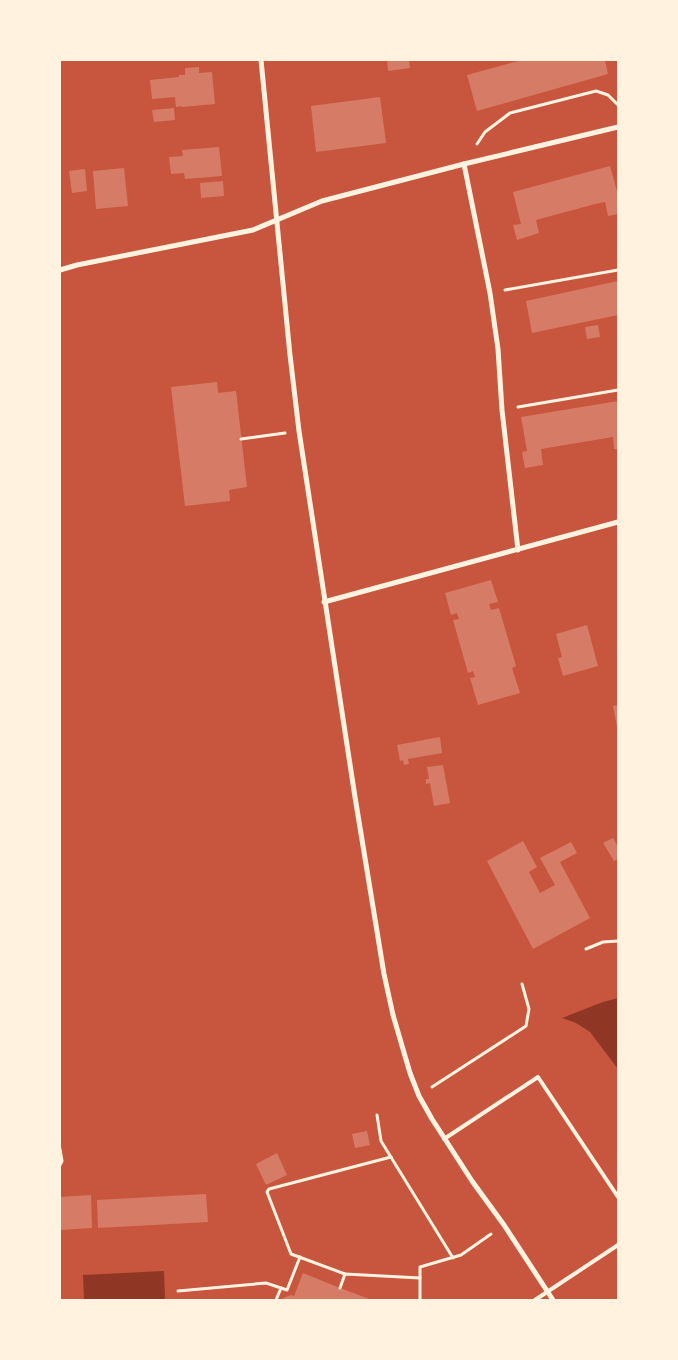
<svg xmlns="http://www.w3.org/2000/svg" width="678" height="1360" font-family="'Open Sans',sans-serif">
<style>
.water{fill:#8f3625}
.building{fill:#d67c66}
.lines{fill:none;stroke-linecap:round;stroke-linejoin:round}
.path{stroke:#fff3e0;stroke-width:3}
.service{stroke:#fff3e0;stroke-width:4}
.minor{stroke:#fff3e0;stroke-width:5}
</style>
<rect width="100%" height="100%" fill="#c8553d"/>
<!-- water -->
<g class="water">
<polygon points="618,998 618,1069 590,1032 576,1023 562,1018 603,1002"/>
<polygon points="164,1271 165,1300 84,1300 83,1275"/>
</g>
<!-- building -->
<g class="building">
<polygon points="387,60 409,60 410,68 388,71"/>
<polygon points="522,60 605,60 608,74 477,111 467,75"/>
<polygon points="199,67 199,73 212,72 215,104 182,107 182,106 176,107 175,97 152,99 150,80 179,77 179,75 185,75 185,68"/>
<polygon points="380,97 386,143 316,152 311,106"/>
<polygon points="174,108 175,120 154,122 152,110"/>
<polygon points="219,147 222,176 185,179 184,173 171,174 169,157 183,156 182,150"/>
<polygon points="610,166 618,195 618,214 608,216 605,202 595,204 536,220 539,233 517,240 513,225 521,224 513,192"/>
<polygon points="124,168 128,206 96,209 93,171"/>
<polygon points="85,169 87,191 72,193 69,171"/>
<polygon points="223,181 224,196 201,198 200,183"/>
<polygon points="618,281 618,315 532,333 526,301"/>
<polygon points="598,325 600,337 587,339 585,327"/>
<polygon points="217,382 218,393 236,391 247,487 229,490 230,501 185,506 171,387"/>
<polygon points="618,401 618,449 614,449 613,437 541,449 543,465 525,468 522,452 527,451 521,417"/>
<polygon points="491,580 498,602 489,604 491,610 499,608 516,666 512,668 520,693 478,705 470,678 475,677 473,671 468,673 453,620 459,619 457,613 451,615 445,593"/>
<polygon points="587,625 598,666 563,676 558,658 562,657 556,634"/>
<polygon points="618,705 618,727 617,727 613,706"/>
<polygon points="440,737 442,753 408,759 409,764 404,765 403,760 400,761 397,745"/>
<polygon points="443,765 450,803 434,806 430,783 426,784 426,779 429,779 427,767"/>
<polygon points="613,838 618,847 618,859 614,861 603,843"/>
<polygon points="523,841 537,867 529,872 540,893 555,885 540,858 571,842 577,853 560,862 590,918 533,949 487,861"/>
<polygon points="367,1131 370,1145 355,1148 352,1134"/>
<polygon points="277,1153 287,1175 266,1185 256,1164"/>
<polygon points="206,1194 208,1222 98,1228 97,1200"/>
<polygon points="91,1195 92,1228 60,1230 60,1197"/>
<polygon points="303,1273 340,1288 372,1300 282,1300 283,1298 291,1295 294,1296"/>
</g>
<g class="lines">
<!-- path -->
<g class="path">
<polyline points="477,144 485,132 510,113 596,91 608,95 618,105"/>
<polyline points="505,290 618,270"/>
<polyline points="518,407 618,390"/>
<polyline points="241,439 285,433"/>
<polyline points="586,949 603,942 618,941"/>
<polyline points="432,1087 526,1026 529,1009 522,984"/>
<polyline points="377,1115 381,1141 453,1258"/>
<polyline points="60,1149 62,1161 60,1165"/>
<polyline points="345,1274 291,1254 267,1192 269,1189 391,1157"/>
<polyline points="340,1288 345,1274 420,1278"/>
<polyline points="178,1291 266,1283 287,1290 300,1257"/>
<polyline points="276,1300 281,1288"/>
<polyline points="420,1300 420,1267 461,1255 491,1234"/>
</g>
<!-- service -->
<g class="service">
<polyline points="444,1139 538,1077 618,1197"/>
<polyline points="535,1300 618,1245"/>
</g>
<!-- minor -->
<g class="minor">
<polyline points="261,60 290,355 299,431 355,797 384,974 393,1015 410,1073 419,1096 432,1119 472,1181 504,1225 553,1300"/>
<polyline points="464,164 490,293 498,349 502,410 518,550"/>
<polyline points="60,270 77,265 253,230 322,201 464,164 618,127"/>
<polyline points="324,602 618,522"/>
</g>
</g>
<!-- border -->
<rect width="678" height="1360" fill="none" stroke="#fff3e0" stroke-width="122"/>
</svg>
